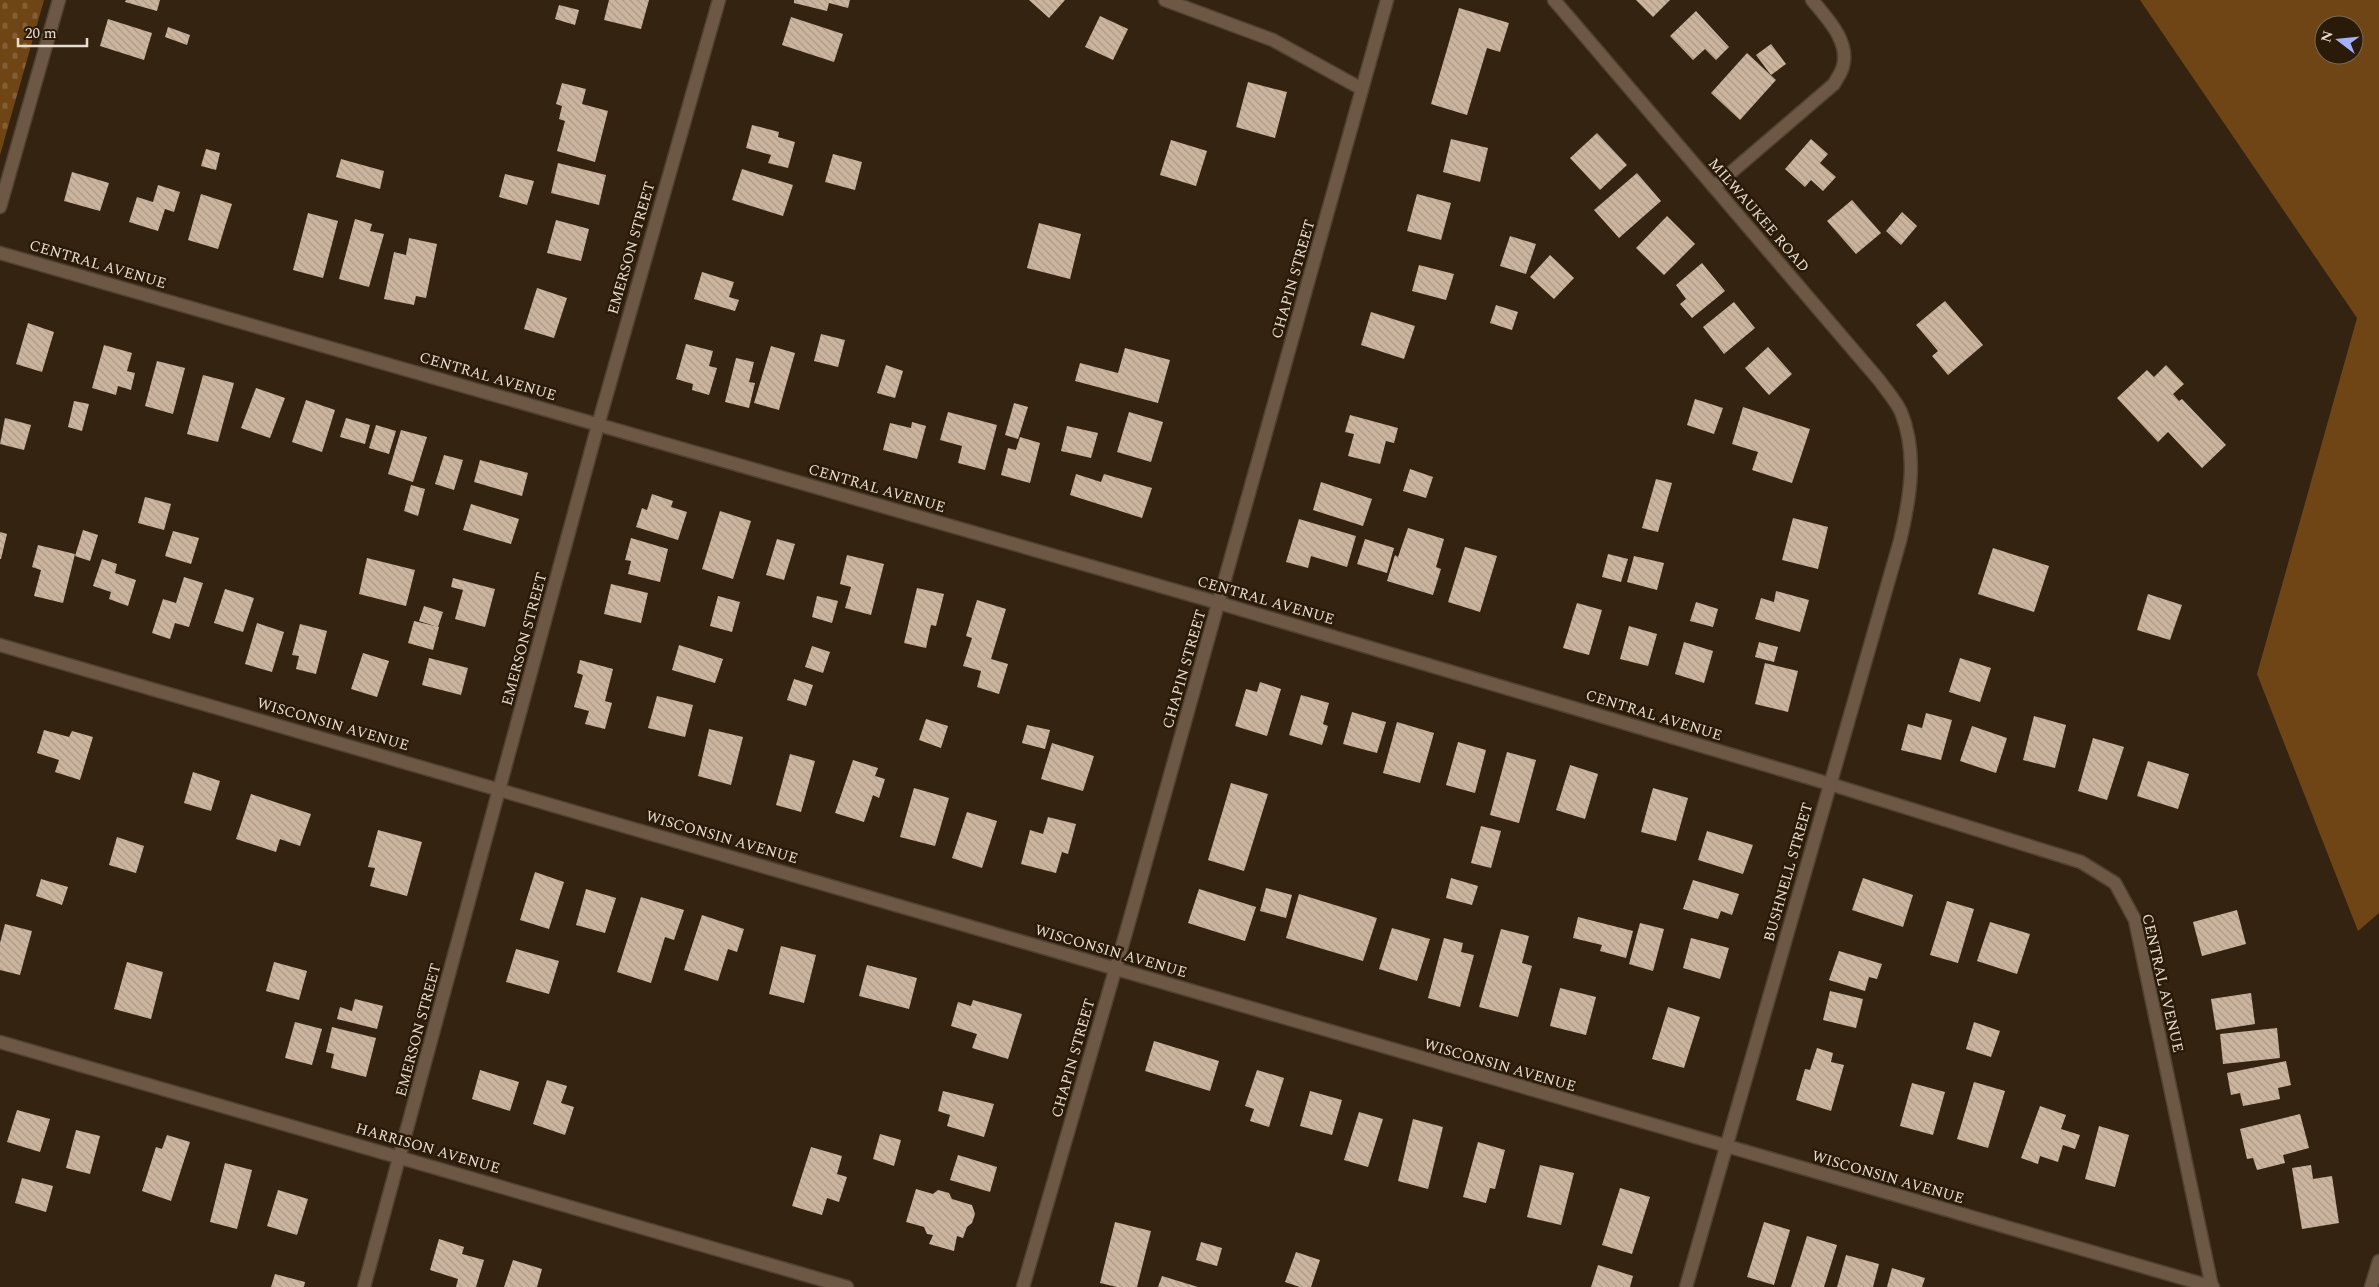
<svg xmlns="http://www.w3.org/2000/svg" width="2379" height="1287" font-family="Spectral,serif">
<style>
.green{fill:#6f4515;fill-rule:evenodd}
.cemetery{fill:url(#cemetery-stones)}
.building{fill:url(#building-back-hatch)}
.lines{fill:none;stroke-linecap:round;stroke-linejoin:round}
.minor-casing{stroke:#524130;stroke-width:15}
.tertiary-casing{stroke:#524130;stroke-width:15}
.minor{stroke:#6d5845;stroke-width:12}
.tertiary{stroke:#6d5845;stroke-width:12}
.labels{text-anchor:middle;stroke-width:5;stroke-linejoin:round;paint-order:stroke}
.street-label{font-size:15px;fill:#e8dcd1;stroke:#2a1a08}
</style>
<defs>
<pattern id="cemetery-stones" width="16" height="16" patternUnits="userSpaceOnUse" patternTransform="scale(1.25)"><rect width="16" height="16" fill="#6f4515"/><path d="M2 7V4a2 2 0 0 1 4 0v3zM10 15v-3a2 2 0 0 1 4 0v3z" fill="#845f36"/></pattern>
<pattern id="building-back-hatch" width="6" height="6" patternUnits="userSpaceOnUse" patternTransform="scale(1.25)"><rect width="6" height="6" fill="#ccb59f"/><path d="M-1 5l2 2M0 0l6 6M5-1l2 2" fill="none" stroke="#aa9887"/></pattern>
</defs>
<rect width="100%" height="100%" fill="#352311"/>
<!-- green -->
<path class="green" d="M 2140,0 L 2379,0 L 2379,913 L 2358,931 L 2257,674 L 2357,318 ZM 2324,25 L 2354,25 L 2354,55 L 2324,55 Z"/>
<!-- cemetery -->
<polygon class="cemetery" points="0,0 44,0 0,155"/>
<!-- building -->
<g class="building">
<polygon points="126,0 160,0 157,11 125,2"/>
<polygon points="609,0 649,0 641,29 604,20"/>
<polygon points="794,0 850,0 848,8 829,3 827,11 794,3"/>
<polygon points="1029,0 1065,0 1049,18"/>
<polygon points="1636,0 1670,0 1653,17"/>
<polygon points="559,5 579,10 575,25 555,19"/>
<polygon points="1459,8 1509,23 1500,52 1487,48 1467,115 1431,104"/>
<polygon points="1696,11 1729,47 1716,60 1705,49 1693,60 1670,36"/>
<polygon points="1100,16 1128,29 1113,60 1085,47"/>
<polygon points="791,17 843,34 834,62 782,45"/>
<polygon points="108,19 152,33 144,60 100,46"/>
<polygon points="168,27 190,35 187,45 165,37"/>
<polygon points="1771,44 1786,64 1771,75 1756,55"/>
<polygon points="1747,53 1776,80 1740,120 1711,93"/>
<polygon points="1248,82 1287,92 1275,138 1236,127"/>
<polygon points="562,83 586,89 582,104 608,111 595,162 557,151 565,121 559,119 562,106 556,104"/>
<polygon points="752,125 779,132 778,137 795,142 788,168 768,163 771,155 746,148"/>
<polygon points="1597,133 1627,165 1600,190 1570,158"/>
<polygon points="1451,139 1488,148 1480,182 1443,172"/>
<polygon points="1811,139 1828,154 1820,163 1836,177 1823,191 1811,180 1805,187 1785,169"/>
<polygon points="1171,140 1207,151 1196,186 1160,175"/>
<polygon points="206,149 220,153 216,170 201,166"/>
<polygon points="833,154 862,162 855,190 825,182"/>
<polygon points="341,159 384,171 380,189 336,177"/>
<polygon points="558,163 606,175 599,205 551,193"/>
<polygon points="742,169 793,185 783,216 732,200"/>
<polygon points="72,172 109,183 100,211 64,201"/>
<polygon points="1637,173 1661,201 1619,238 1594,210"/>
<polygon points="505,174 534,181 527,205 499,197"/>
<polygon points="158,185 180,192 174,212 165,209 158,231 129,222 137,197 153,202"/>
<polygon points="201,194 232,204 218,249 188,240"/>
<polygon points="1417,194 1451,203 1441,240 1407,231"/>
<polygon points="1852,200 1881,233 1856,254 1827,221"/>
<polygon points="1902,212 1917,226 1901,245 1886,231"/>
<polygon points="308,213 338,221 323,278 293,270"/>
<polygon points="1667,216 1695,244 1664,275 1636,248"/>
<polygon points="355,219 372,224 370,231 384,234 369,287 339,279"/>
<polygon points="556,220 589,229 581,261 547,253"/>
<polygon points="1039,223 1081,234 1070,279 1027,268"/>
<polygon points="1510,236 1536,244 1526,274 1500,266"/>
<polygon points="409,238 437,244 426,298 416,296 414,305 384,299 394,252 406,255"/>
<polygon points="1550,255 1574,278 1554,299 1530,277"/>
<polygon points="1702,263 1725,291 1692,318 1680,304 1686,299 1676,285"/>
<polygon points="1419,265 1454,274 1446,300 1412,291"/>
<polygon points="702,272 734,282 729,297 739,300 735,311 694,299"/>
<polygon points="537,288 567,298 554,338 524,329"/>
<polygon points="1945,301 1983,345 1948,375 1932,356 1938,351 1916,325"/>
<polygon points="1734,302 1755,328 1724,354 1703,327"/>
<polygon points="1496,305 1518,312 1512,330 1490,323"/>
<polygon points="1371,312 1415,326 1404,359 1361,345"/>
<polygon points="28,323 54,332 42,372 16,364"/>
<polygon points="821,334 845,340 838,367 814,361"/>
<polygon points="686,344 713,351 709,366 717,368 709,395 692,390 693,384 676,379"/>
<polygon points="104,345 132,353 127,371 135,373 131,390 118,386 116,395 92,388"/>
<polygon points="771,346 795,353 779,410 754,403"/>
<polygon points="1768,347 1792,374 1769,395 1745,368"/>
<polygon points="1125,348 1170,360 1158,403 1075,381 1080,363 1118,373"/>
<polygon points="736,358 754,362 749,382 755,383 749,408 725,402"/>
<polygon points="157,361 185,368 173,414 145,406"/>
<polygon points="886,365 903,371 895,398 877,393"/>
<polygon points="2166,365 2184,384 2173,394 2179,401 2182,399 2226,445 2202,468 2168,432 2158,442 2117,398 2147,370 2154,377"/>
<polygon points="203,375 234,383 218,442 187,434"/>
<polygon points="256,388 285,398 270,438 241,428"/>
<polygon points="1695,399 1723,408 1714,434 1687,425"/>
<polygon points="306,400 335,410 322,452 292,442"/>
<polygon points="74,401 89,404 82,431 68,427"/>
<polygon points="1014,403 1028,407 1018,439 1005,435"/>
<polygon points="1743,407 1810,429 1792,483 1752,470 1758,452 1732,444"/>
<polygon points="948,412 997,425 985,470 958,463 962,446 940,440"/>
<polygon points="1129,412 1163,422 1151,462 1117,452"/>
<polygon points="1350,415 1398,428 1394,443 1386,441 1380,464 1348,456 1354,434 1345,432"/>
<polygon points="5,418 31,425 24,450 0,444"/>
<polygon points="346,418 370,425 365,444 340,437"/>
<polygon points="912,422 926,426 917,459 883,450 890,423 911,428"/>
<polygon points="376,425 396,431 389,454 369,448"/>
<polygon points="1067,426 1098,433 1091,458 1061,451"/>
<polygon points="401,430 427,437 413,482 388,474"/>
<polygon points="1020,437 1040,443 1030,483 1001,475 1008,448 1016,450"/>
<polygon points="444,455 463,460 454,490 435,484"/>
<polygon points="480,460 528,473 522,496 474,482"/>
<polygon points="1410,469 1433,477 1426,498 1403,491"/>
<polygon points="1076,474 1101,482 1104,474 1152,488 1142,518 1070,495"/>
<polygon points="1656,479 1672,483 1658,532 1642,528"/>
<polygon points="1321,482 1372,499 1363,526 1313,510"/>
<polygon points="411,485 425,489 418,516 404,511"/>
<polygon points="652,494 673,501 671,507 687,512 678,540 636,527 642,508 647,510"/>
<polygon points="145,497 171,504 164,530 138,523"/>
<polygon points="471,504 519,519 511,544 463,530"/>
<polygon points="720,511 751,521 733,579 702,569"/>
<polygon points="1793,518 1828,527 1818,569 1782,560"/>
<polygon points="1299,519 1356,536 1347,567 1311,556 1308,568 1286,562"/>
<polygon points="1408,528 1444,539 1436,567 1441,569 1433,595 1387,581 1395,555 1398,557"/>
<polygon points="83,530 98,535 90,561 75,556"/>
<polygon points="173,531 199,538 191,564 165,556"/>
<polygon points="0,532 7,534 1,559 0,559"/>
<polygon points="631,538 668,549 660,582 628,574 631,561 625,560"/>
<polygon points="777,539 795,544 784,580 766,575"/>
<polygon points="1365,539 1394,548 1387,573 1357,564"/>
<polygon points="38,545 75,554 63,603 34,596 41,570 32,567"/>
<polygon points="1465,547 1497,556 1480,612 1448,602"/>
<polygon points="1993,548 2049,566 2034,612 1978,594"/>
<polygon points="1608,554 1628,559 1621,582 1602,577"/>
<polygon points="847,555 884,564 871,615 845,608 851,587 840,584"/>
<polygon points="1634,556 1664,563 1657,590 1627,582"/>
<polygon points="367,558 415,570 406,606 359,594"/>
<polygon points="102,559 117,564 115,573 136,580 128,606 109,599 111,592 93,586"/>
<polygon points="184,577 203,583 189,627 175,623 170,639 152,633 163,599 176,603"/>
<polygon points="453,578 495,589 485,627 455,619 463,590 451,587"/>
<polygon points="611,584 648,593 641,623 604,614"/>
<polygon points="917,588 944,594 936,626 931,625 926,648 904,643"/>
<polygon points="225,589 254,598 243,632 214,623"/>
<polygon points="1776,591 1809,600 1800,632 1755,619 1761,598 1774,602"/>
<polygon points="2148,594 2182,605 2170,640 2137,630"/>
<polygon points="718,596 740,602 732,632 710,626"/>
<polygon points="817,596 838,601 832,623 812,617"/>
<polygon points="977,600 1006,609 991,659 1008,664 999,694 977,687 981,671 963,666 972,638 966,636"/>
<polygon points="1696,602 1718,609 1713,627 1690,621"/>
<polygon points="1577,603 1602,610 1589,655 1563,648"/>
<polygon points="424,606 443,612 438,627 419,621"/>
<polygon points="414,621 439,627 433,650 408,643"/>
<polygon points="257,623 284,632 272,672 245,664"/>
<polygon points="300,624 327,631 316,674 296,669 299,656 292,655"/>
<polygon points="1629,626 1657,634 1648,666 1620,659"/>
<polygon points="1684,642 1713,651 1704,683 1675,674"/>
<polygon points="1759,642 1778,647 1774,662 1755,657"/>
<polygon points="679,645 723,659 715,683 672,670"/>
<polygon points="812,646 830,652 823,673 805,667"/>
<polygon points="363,653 389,661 377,697 351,689"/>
<polygon points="429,658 468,668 461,695 422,685"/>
<polygon points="1960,658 1991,668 1980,702 1949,692"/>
<polygon points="580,660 613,669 605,701 612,703 605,729 585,724 589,711 574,707 583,675 577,673"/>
<polygon points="1765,663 1798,671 1788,712 1755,704"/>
<polygon points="794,679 813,685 806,706 787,700"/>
<polygon points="1260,682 1281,689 1267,736 1235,726 1246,689 1257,692"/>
<polygon points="1301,695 1329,703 1323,724 1328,726 1322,745 1289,735"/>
<polygon points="657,696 693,705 685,737 648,728"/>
<polygon points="1352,712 1386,722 1377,753 1343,744"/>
<polygon points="1926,713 1952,720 1941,760 1901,750 1908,724 1922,728"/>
<polygon points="2034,716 2066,725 2055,768 2023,760"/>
<polygon points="926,719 948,726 941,748 919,740"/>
<polygon points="1397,722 1434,733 1420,783 1383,773"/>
<polygon points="1027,725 1050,730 1045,749 1022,743"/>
<polygon points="1972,726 2007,738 1996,773 1960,761"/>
<polygon points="709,729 743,737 731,785 698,776"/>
<polygon points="44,730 69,737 72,731 93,737 80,780 55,772 59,760 37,753"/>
<polygon points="2093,738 2124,747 2107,800 2078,791"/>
<polygon points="1458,742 1486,750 1475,793 1446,785"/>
<polygon points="1052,743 1094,756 1083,791 1041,779"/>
<polygon points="1507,752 1536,760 1519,823 1490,815"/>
<polygon points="790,754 815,761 801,812 776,805"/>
<polygon points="853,760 878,768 875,776 885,779 879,798 873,795 864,822 835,813"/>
<polygon points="2148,761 2189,774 2178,809 2137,796"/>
<polygon points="1570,765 1598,774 1585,819 1556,810"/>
<polygon points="193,772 220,781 211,811 184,803"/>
<polygon points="1231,783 1268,794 1244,871 1208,860"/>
<polygon points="914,788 949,798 935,846 900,837"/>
<polygon points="1653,788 1688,798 1676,841 1641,832"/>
<polygon points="251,794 311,814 300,846 280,839 276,852 236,839"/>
<polygon points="967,812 997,821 982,868 952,858"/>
<polygon points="1048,817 1076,824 1068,854 1062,852 1056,873 1021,864 1030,830 1043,834"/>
<polygon points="1481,826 1501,831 1491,868 1471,863"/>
<polygon points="378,830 422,842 407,896 370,886 375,868 368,867"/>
<polygon points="1707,831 1753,845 1743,874 1698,860"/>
<polygon points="117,837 144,846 136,873 109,865"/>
<polygon points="535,872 564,882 549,929 520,920"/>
<polygon points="1451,878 1478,886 1472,905 1446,898"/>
<polygon points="1863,878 1913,895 1903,927 1852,910"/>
<polygon points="41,879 68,887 62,905 36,896"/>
<polygon points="1693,880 1739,894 1732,915 1721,911 1718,919 1683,909"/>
<polygon points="1266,888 1292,895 1286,918 1260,911"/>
<polygon points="586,889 616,898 605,933 576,925"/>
<polygon points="1199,889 1256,907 1245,941 1188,923"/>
<polygon points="1299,894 1377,918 1363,961 1286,938"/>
<polygon points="641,897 684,910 674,940 665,937 651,983 617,972"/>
<polygon points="1947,901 1974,909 1958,963 1930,955"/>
<polygon points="2237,910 2246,944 2202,956 2193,922"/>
<polygon points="702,915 744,929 737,952 728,949 718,981 684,970"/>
<polygon points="1578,917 1633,931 1626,958 1600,951 1602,945 1573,938"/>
<polygon points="1990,922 2030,934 2017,974 1977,961"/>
<polygon points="1640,923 1664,929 1653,971 1629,964"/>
<polygon points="5,924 32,931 20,975 0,970 0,943"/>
<polygon points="1392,928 1430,939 1417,981 1379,969"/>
<polygon points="1501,929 1529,936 1522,963 1532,966 1518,1017 1479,1007"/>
<polygon points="1444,938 1463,943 1461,952 1474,955 1460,1007 1428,998"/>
<polygon points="1691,938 1729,948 1720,979 1683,968"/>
<polygon points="781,946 816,955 804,1003 769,994"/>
<polygon points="516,949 559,961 549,994 506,982"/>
<polygon points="1839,951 1882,964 1877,979 1869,977 1865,991 1829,980"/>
<polygon points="127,962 163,972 151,1019 114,1009"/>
<polygon points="274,962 307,971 299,1000 266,991"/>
<polygon points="867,965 917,978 909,1009 859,996"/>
<polygon points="1560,988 1596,997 1586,1035 1550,1026"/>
<polygon points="1830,991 1863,999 1856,1028 1823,1020"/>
<polygon points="2251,993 2255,1024 2216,1030 2211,999"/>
<polygon points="355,999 383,1006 377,1029 337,1019 340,1007 352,1011"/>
<polygon points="973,1000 1022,1014 1008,1059 972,1048 977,1034 951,1026 958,1002 971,1006"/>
<polygon points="1668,1007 1700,1017 1684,1068 1652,1059"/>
<polygon points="295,1022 322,1029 312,1065 285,1058"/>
<polygon points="1974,1022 2000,1031 1991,1057 1966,1049"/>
<polygon points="332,1027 376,1038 366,1077 331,1068 334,1054 326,1052"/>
<polygon points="2277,1028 2280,1058 2223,1064 2220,1034"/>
<polygon points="1154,1041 1219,1061 1210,1091 1145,1071"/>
<polygon points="1817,1048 1833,1053 1831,1062 1844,1065 1831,1111 1796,1100 1805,1069 1810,1070"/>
<polygon points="2286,1061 2291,1085 2278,1088 2280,1099 2243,1106 2240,1093 2231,1095 2227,1073"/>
<polygon points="480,1070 519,1082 510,1111 472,1099"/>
<polygon points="1257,1070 1284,1078 1269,1127 1250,1121 1254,1109 1245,1106"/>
<polygon points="547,1080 567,1086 561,1103 574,1107 565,1135 533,1124"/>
<polygon points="1974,1082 2005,1091 1988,1148 1957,1139"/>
<polygon points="1912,1083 1945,1092 1933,1135 1900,1126"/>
<polygon points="943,1091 994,1104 984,1137 947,1126 950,1115 938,1111"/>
<polygon points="1310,1091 1342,1100 1332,1135 1300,1126"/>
<polygon points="2040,1106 2066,1115 2061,1129 2080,1135 2075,1149 2063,1145 2058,1162 2040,1156 2038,1164 2021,1158"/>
<polygon points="17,1110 50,1119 40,1152 7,1142"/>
<polygon points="1359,1112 1383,1119 1368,1167 1344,1160"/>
<polygon points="2300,1114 2309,1148 2283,1155 2285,1163 2257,1170 2253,1158 2247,1159 2240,1129"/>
<polygon points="1413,1119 1443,1127 1428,1189 1398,1181"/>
<polygon points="2099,1126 2129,1135 2115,1187 2085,1179"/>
<polygon points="76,1130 100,1136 90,1174 66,1168"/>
<polygon points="880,1134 901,1140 894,1166 873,1159"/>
<polygon points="167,1135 190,1142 171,1201 142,1191 156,1147 162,1149"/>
<polygon points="1478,1142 1505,1150 1495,1189 1490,1188 1486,1203 1463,1197"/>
<polygon points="811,1147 842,1156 837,1174 847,1177 839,1202 827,1198 822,1215 792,1206"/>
<polygon points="958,1155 997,1167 990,1192 950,1180"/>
<polygon points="225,1163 252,1170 237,1229 210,1222"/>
<polygon points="1540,1165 1574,1173 1561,1225 1527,1217"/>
<polygon points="2311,1165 2313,1179 2332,1176 2339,1223 2302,1229 2292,1168"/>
<polygon points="22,1178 53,1186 46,1212 15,1203"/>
<polygon points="1620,1188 1650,1197 1632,1254 1602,1245"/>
<polygon points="916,1189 933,1194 938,1190 949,1193 952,1199 972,1205 975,1214 972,1223 967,1227 963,1238 957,1236 954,1251 929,1244 933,1235 927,1234 924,1227 906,1222"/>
<polygon points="278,1190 308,1199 297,1235 267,1226"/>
<polygon points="1115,1222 1151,1231 1137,1287 1117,1287 1100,1283"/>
<polygon points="1764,1222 1790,1230 1774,1285 1747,1277"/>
<polygon points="1807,1236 1837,1245 1824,1287 1791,1287"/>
<polygon points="439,1239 464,1247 462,1254 484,1260 476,1287 456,1287 458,1279 430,1270"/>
<polygon points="1201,1242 1222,1248 1217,1266 1196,1260"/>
<polygon points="1296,1252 1320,1260 1311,1287 1300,1287 1285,1282"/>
<polygon points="1846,1255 1879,1264 1873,1287 1837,1287"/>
<polygon points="513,1260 542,1269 537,1287 504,1287"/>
<polygon points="1598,1265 1633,1276 1630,1287 1591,1287"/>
<polygon points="1892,1268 1925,1278 1922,1287 1887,1287"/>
<polygon points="275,1274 305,1282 304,1287 271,1287"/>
<polygon points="1162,1276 1198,1287 1158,1287"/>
</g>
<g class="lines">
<defs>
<g id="minor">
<polyline points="1165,0 1273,40 1362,89"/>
<path d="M 1714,187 L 1834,84 C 1837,78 1842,72 1843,66 C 1850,41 1826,17 1812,0"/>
<polyline points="0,207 59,0"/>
<polyline points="0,253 1219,603 1830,784 2081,862 2115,883 2135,920 2212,1287"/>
<path d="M 0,645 C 738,857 1475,1076 2213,1287"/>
<polyline points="0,1042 847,1287"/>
<polyline points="364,1287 598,425 719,0"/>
<polyline points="1023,1287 1127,929 1387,0"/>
<polyline points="2371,1287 2379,1261"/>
</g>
<path id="tertiary" d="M 1554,0 L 1879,380 C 1886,390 1896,401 1901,412 C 1918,454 1910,498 1900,541 L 1686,1287"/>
</defs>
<!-- minor casing -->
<use href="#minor" class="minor-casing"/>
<!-- tertiary casing -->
<use href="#tertiary" class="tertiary-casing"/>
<!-- minor -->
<use href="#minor" class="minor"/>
<!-- tertiary -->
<use href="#tertiary" class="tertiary"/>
</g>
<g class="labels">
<!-- street labels -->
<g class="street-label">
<text transform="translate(1759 215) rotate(49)" y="5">MILWAUKEE ROAD</text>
<text transform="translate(631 248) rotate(-74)" y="5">EMERSON STREET</text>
<text transform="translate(98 264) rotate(16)" y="5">CENTRAL AVENUE</text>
<text transform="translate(1293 279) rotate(-74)" y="5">CHAPIN STREET</text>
<text transform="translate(488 376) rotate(16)" y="5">CENTRAL AVENUE</text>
<text transform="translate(877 488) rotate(16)" y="5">CENTRAL AVENUE</text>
<text transform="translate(1266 600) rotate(16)" y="5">CENTRAL AVENUE</text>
<text transform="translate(524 639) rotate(-75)" y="5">EMERSON STREET</text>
<text transform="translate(1184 669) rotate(-74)" y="5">CHAPIN STREET</text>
<text transform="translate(1654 715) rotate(17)" y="5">CENTRAL AVENUE</text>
<text transform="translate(333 724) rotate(16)" y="5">WISCONSIN AVENUE</text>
<text transform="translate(722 837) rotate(16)" y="5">WISCONSIN AVENUE</text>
<text transform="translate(1788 872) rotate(-74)" y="5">BUSHNELL STREET</text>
<text transform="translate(1111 951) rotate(16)" y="5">WISCONSIN AVENUE</text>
<text transform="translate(2163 983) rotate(77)" y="5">CENTRAL AVENUE</text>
<text transform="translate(418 1030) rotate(-75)" y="5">EMERSON STREET</text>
<text transform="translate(1073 1058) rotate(-74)" y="5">CHAPIN STREET</text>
<text transform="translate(1500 1065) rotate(16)" y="5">WISCONSIN AVENUE</text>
<text transform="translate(428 1148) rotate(16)" y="5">HARRISON AVENUE</text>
<text transform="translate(1888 1177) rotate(16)" y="5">WISCONSIN AVENUE</text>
</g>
</g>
<!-- north arrow -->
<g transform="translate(2339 40) rotate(286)"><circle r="24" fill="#2a1a08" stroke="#766858"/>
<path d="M0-4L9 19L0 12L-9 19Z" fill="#a4b2fc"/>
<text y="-8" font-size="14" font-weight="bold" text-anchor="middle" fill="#e8dcd1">N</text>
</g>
<!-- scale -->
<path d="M18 38v8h69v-8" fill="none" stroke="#e8dcd1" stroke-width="2.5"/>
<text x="25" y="38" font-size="15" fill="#e8dcd1" stroke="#2a1a08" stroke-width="4" paint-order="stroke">20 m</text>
</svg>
